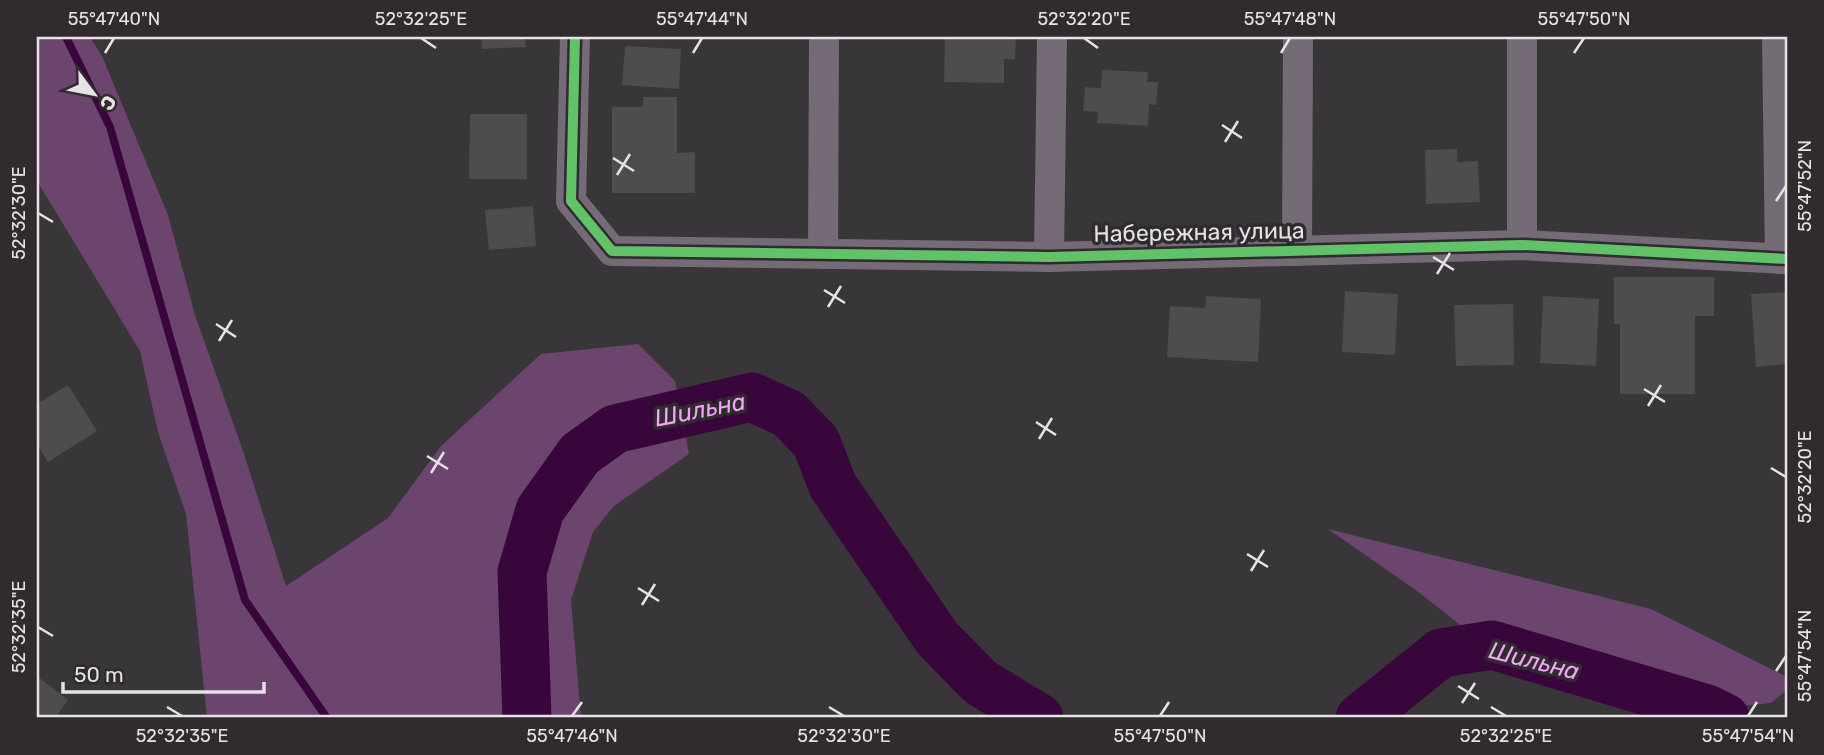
<svg xmlns="http://www.w3.org/2000/svg" width="1824" height="755" font-family="Rubik,sans-serif">
<style>
.green{fill:#6b456d}
.lines{fill:none;stroke-linecap:round;stroke-linejoin:round}
.stream{stroke:#39063c;stroke-width:8}
.river{stroke:#39063c;stroke-width:49}
.building{fill:#4e4c4e}
.minor{stroke:#756b76;stroke-width:30}
.cycleway-casing{stroke:#2f2b2f;stroke-width:15}
.cycleway{stroke:#61c268;stroke-width:10}
.ticks{fill:none;stroke:#e5e3e5;stroke-width:2.5}
.labels{text-anchor:middle;stroke-width:7;stroke-linejoin:round;paint-order:stroke}
.street-label{font-size:23px;fill:#e5e3e5;stroke:#2f2b2f}
.water-label{font-size:24px;font-style:italic;fill:#f4a4f7;stroke:#2f2b2f}
.neatline{fill:none;stroke:#e5e3e5;stroke-width:2.5}
.ticks-label{font-size:18px;text-anchor:middle;fill:#e5e3e5}
</style>
<rect width="100%" height="100%" fill="#383638"/>
<!-- green -->
<g class="green">
<polygon points="37,37 90,37 102,56 168,215 195,315 243,451 286,586 388,518 441,446 541,354 638,344 675,381 689,454 614,506 593,532 571,600 581,718 207,718 186,514 158,432 140,351 37,181"/>
<polygon points="1328,529 1651,609 1787,677 1787,690 1771,703 1708,709 1596,697 1492,650 1417,591"/>
</g>
<g class="lines">
<!-- stream -->
<polyline class="stream" points="66,37 110,127 245,600 327,718"/>
<!-- river -->
<g class="river">
<polyline points="527,718 522,572 540,510 580,454 615,429 752,397 789,414 816,442 833,486 937,638 980,682 1039,718"/>
<polyline points="1360,718 1441,653 1492,645 1707,709 1725,718"/>
</g>
</g>
<!-- building -->
<g class="building">
<polygon points="481,37 525,37 526,47 482,49"/>
<polygon points="945,37 1016,37 1015,59 1004,59 1004,83 944,82"/>
<polygon points="625,46 681,49 679,89 622,85"/>
<polygon points="1102,70 1148,72 1147,82 1158,82 1156,105 1149,104 1148,126 1097,123 1098,112 1083,111 1085,87 1101,88"/>
<polygon points="643,97 677,97 677,153 695,152 695,193 612,193 612,107 643,107"/>
<polygon points="470,114 527,114 527,179 469,179"/>
<polygon points="1457,149 1457,162 1478,161 1480,202 1426,204 1425,150"/>
<polygon points="533,206 536,246 489,250 485,210"/>
<polygon points="1614,277 1714,277 1714,316 1695,316 1695,394 1620,394 1620,324 1614,324"/>
<polygon points="1345,291 1398,294 1395,355 1342,352"/>
<polygon points="1787,292 1787,364 1756,367 1751,294"/>
<polygon points="1206,296 1261,299 1258,362 1167,357 1170,306 1205,308"/>
<polygon points="1543,296 1599,299 1596,366 1540,363"/>
<polygon points="1513,304 1514,365 1456,366 1454,305"/>
<polygon points="68,385 97,431 48,462 37,444 37,404"/>
<polygon points="37,676 68,700 55,718 37,718"/>
</g>
<g class="lines">
<!-- minor -->
<g class="minor">
<polyline points="575,37 571,201 612,251 1049,257 1522,245 1787,259"/>
<polyline points="1777,37 1780,259"/>
<polyline points="1522,245 1522,37"/>
<polyline points="1297,251 1298,37"/>
<polyline points="823,254 824,37"/>
<polyline points="1049,257 1052,37"/>
</g>
<defs>
<polyline id="cycleway" points="575,37 571,201 612,251 1049,257 1522,245 1787,259"/>
</defs>
<!-- cycleway casing -->
<use href="#cycleway" class="cycleway-casing"/>
<!-- cycleway -->
<use href="#cycleway" class="cycleway"/>
</g>
<!-- ticks -->
<path class="ticks" d="M 421,38 L 436,48M 1084,38 L 1098,48M 105,53 L 114,38M 693,53 L 702,38M 1281,53 L 1290,38M 1574,53 L 1584,38M 1222,125 L 1242,138M 1225,142 L 1238,121M 613,158 L 634,171M 617,175 L 630,154M 1776,201 L 1786,186M 38,213 L 53,222M 1433,257 L 1454,270M 1437,274 L 1450,253M 824,290 L 845,303M 828,307 L 841,286M 216,324 L 236,337M 219,341 L 232,320M 1644,389 L 1665,402M 1648,406 L 1661,385M 1036,422 L 1056,435M 1039,439 L 1052,418M 427,456 L 448,469M 1771,468 L 1786,477M 431,473 L 444,452M 1247,554 L 1268,567M 1251,571 L 1264,550M 638,588 L 659,601M 642,605 L 655,584M 38,627 L 53,636M 1776,671 L 1786,656M 1458,686 L 1479,699M 1462,703 L 1475,683M 167,707 L 182,716M 829,707 L 844,716M 1491,707 L 1506,716M 572,716 L 582,702M 1160,716 L 1169,702M 1748,716 L 1757,702"/>
<g class="labels">
<!-- street labels -->
<g class="street-label">
<text transform="translate(1199 232) rotate(-1)" y="8">Набережная улица</text>
</g>
<!-- water labels -->
<g class="water-label">
<text transform="translate(700 410) rotate(-11)" y="8">Шильна</text>
<text transform="translate(1534 661) rotate(14)" y="8">Шильна</text>
</g>
</g>
<!-- border -->
<rect width="1824" height="755" fill="none" stroke="#2f2b2f" stroke-width="77"/>
<!-- north arrow -->
<g transform="translate(94 94) rotate(122)" stroke="#2f2b2f" stroke-width="5" paint-order="stroke">
<path d="M0-5L12 26L0 18L-12 26Z" fill="#e5e3e5"/>
<text y="-10" font-size="19" font-weight="bold" text-anchor="middle" fill="#e5e3e5">С</text>
</g>
<!-- scale -->
<path d="M63 682v10h201v-10" fill="none" stroke="#e5e3e5" stroke-width="3.5"/>
<text x="74" y="682" font-size="21" fill="#e5e3e5" stroke="#2f2b2f" stroke-width="5" paint-order="stroke">50 m</text>
<rect x="38" y="38" width="1748" height="678" class="neatline"/>
<g class="ticks-label">
<text x="114" y="25">55°47'40"N</text>
<text x="421" y="25">52°32'25"E</text>
<text x="702" y="25">55°47'44"N</text>
<text x="1084" y="25">52°32'20"E</text>
<text x="1290" y="25">55°47'48"N</text>
<text x="1584" y="25">55°47'50"N</text>
<text transform="translate(1805 186) rotate(-90)" y="6">55°47'52"N</text>
<text transform="translate(19 213) rotate(-90)" y="6">52°32'30"E</text>
<text transform="translate(1805 477) rotate(-90)" y="6">52°32'20"E</text>
<text transform="translate(19 627) rotate(-90)" y="6">52°32'35"E</text>
<text transform="translate(1805 656) rotate(-90)" y="6">55°47'54"N</text>
<text x="182" y="742">52°32'35"E</text>
<text x="572" y="742">55°47'46"N</text>
<text x="844" y="742">52°32'30"E</text>
<text x="1160" y="742">55°47'50"N</text>
<text x="1506" y="742">52°32'25"E</text>
<text x="1748" y="742">55°47'54"N</text>
</g>
</svg>
